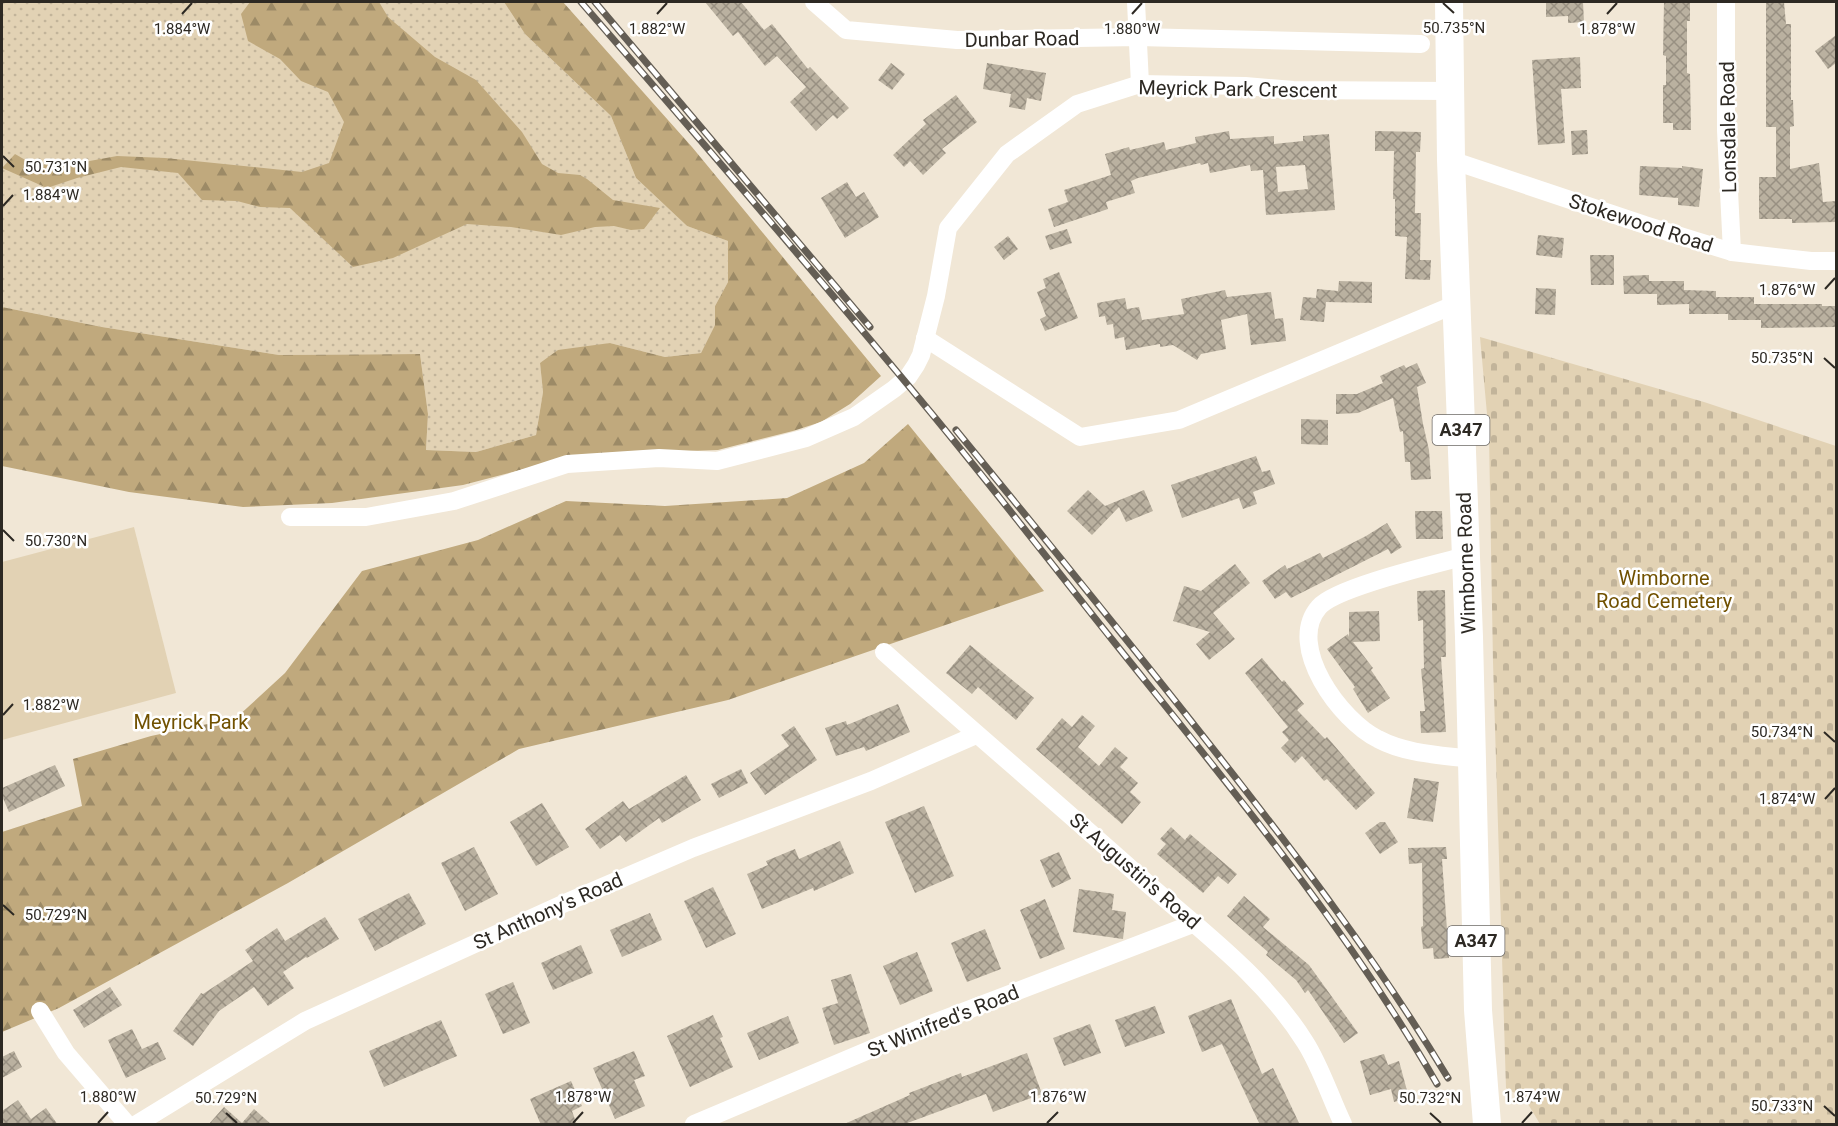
<svg xmlns="http://www.w3.org/2000/svg" width="1838" height="1126" font-family="Roboto,sans-serif">
<style>
.green{fill:url(#green-dots)}
.forest{fill:url(#forest-firs)}
.cemetery{fill:url(#cemetery-stones)}
.pitch{fill:#e2d2b4}
.building{fill:url(#building-cross-hatch);fill-rule:evenodd}
.lines{fill:none;stroke-linecap:round;stroke-linejoin:round}
.minor{stroke:#fff;stroke-width:18}
.primary{stroke:#fff;stroke-width:28}
.rail-casing{stroke:#645e55;stroke-width:7}
.rail{stroke:#fff;stroke-width:4.5;stroke-dasharray:14;stroke-linecap:butt}
.ticks{fill:none;stroke:#2d2923;stroke-width:2}
.labels{text-anchor:middle;stroke-width:5;stroke-linejoin:round;paint-order:stroke}
.shield{fill:#fff;stroke:#6c6965;stroke-width:1.5}
.shield-label{font-size:18px;font-weight:bold;fill:#2d2923}
.street-label{font-size:20px;fill:#2d2923;stroke:#fff}
.park-label{font-size:20px;fill:#715100;stroke:#fff}
.ticks-label{font-size:15px;text-anchor:middle;fill:#2d2923;stroke:#fff;stroke-width:5;stroke-linejoin:round;paint-order:stroke}
</style>
<defs>
<pattern id="green-dots" width="8" height="8" patternUnits="userSpaceOnUse" patternTransform="scale(1.5)"><rect width="8" height="8" fill="#e2d2b4"/><path d="M2 2h.1M6 6h.1" fill="none" stroke="#c2b49a" stroke-width="1.8" stroke-linecap="round"/></pattern>
<pattern id="forest-firs" width="22" height="20" patternUnits="userSpaceOnUse" patternTransform="scale(1.5)"><rect width="22" height="20" fill="#c0a97d"/><path d="M5 1l3.5 6h-7zM16 11l3.5 6h-7z" fill="#9c8a66"/></pattern>
<pattern id="cemetery-stones" width="16" height="16" patternUnits="userSpaceOnUse" patternTransform="scale(1.5)"><rect width="16" height="16" fill="#e2d2b4"/><path d="M2 7V4a2 2 0 0 1 4 0v3zM10 15v-3a2 2 0 0 1 4 0v3z" fill="#c2b49a"/></pattern>
<pattern id="building-cross-hatch" width="8" height="8" patternUnits="userSpaceOnUse" patternTransform="scale(1.5)"><rect width="8" height="8" fill="#bab1a0"/><path d="M0 0l8 8M0 8l8-8" fill="none" stroke="#989082"/></pattern>
</defs>
<rect width="100%" height="100%" fill="#f1e7d6"/>
<!-- green -->
<polygon class="green" points="8,2 504,2 525,34 611,116 636,178 687,226 728,241 728,282 715,306 715,325 701,353 665,357 610,343 540,363 543,392 536,435 476,452 426,450 428,414 420,354 279,355 102,327 2,307 2,3"/>
<!-- forest -->
<g class="forest">
<polygon points="250,2 379,2 388,17 435,57 476,80 522,132 542,164 558,173 580,175 587,179 613,200 660,208 644,229 631,230 614,226 595,227 561,235 511,227 467,224 393,258 353,267 290,208 260,207 237,201 202,200 178,173 121,167 77,178 47,188 2,168 15,154 34,165 73,164 117,156 165,158 302,172 329,163 344,122 328,92 301,81 280,59 248,41 241,14"/>
<polygon points="504,2 563,2 692,147 881,376 850,404 821,422 793,431 718,450 578,455 463,485 332,503 243,507 129,492 2,466 2,307 102,327 279,355 420,354 428,414 426,450 476,452 536,435 543,392 540,363 558,350 610,343 665,357 701,353 715,325 715,306 728,282 728,241 687,226 636,178 611,116 525,34"/>
<polygon points="908,424 1044,591 728,700 519,749 288,883 59,1008 2,1032 2,832 82,806 73,759 151,736 236,718 285,673 362,571 478,540 566,501 665,506 787,498 864,463"/>
</g>
<!-- cemetery -->
<polygon class="cemetery" points="1480,337 1704,402 1836,446 1836,1124 1540,1124 1525,1099 1506,1088 1493,662 1489,436"/>
<!-- pitch -->
<polygon class="pitch" points="134,527 176,693 2,740 2,562"/>
<!-- building -->
<g class="building">
<polygon points="705,2 741,2 764,30 772,24 808,69 810,67 849,108 837,119 833,115 816,131 790,102 806,87 777,56 765,66 738,32 733,36"/>
<polygon points="1546,2 1583,2 1584,22 1568,23 1568,16 1546,17"/>
<polygon points="1664,2 1690,2 1690,21 1687,21 1687,73 1690,74 1691,130 1673,130 1673,123 1663,123 1663,85 1666,85 1666,56 1663,55"/>
<polygon points="1766,2 1784,2 1786,24 1791,24 1791,100 1793,100 1794,126 1790,127 1790,169 1819,163 1823,202 1836,201 1836,222 1792,223 1792,219 1759,219 1759,177 1776,177 1776,127 1766,127"/>
<polygon points="1836,35 1836,63 1828,69 1815,51"/>
<polygon points="1580,57 1581,88 1561,89 1565,143 1538,145 1532,60"/>
<polygon points="891,63 905,74 892,90 878,80"/>
<polygon points="987,63 1046,73 1041,101 1027,98 1025,110 1009,107 1011,94 983,89"/>
<polygon points="956,95 977,122 942,149 946,153 923,175 910,161 904,167 893,155 926,124 923,120"/>
<polygon points="1587,130 1588,154 1572,155 1571,131"/>
<path d="M 1229,131 L 1230,139 L 1274,136 L 1274,144 L 1303,141 L 1303,136 L 1329,134 L 1335,210 L 1266,215 L 1263,170 L 1251,171 L 1250,165 L 1210,173 L 1208,163 L 1201,165 L 1200,163 L 1138,178 L 1131,181 L 1135,193 L 1106,202 L 1108,209 L 1054,227 L 1048,209 L 1068,202 L 1064,190 L 1111,175 L 1105,154 L 1129,147 L 1130,150 L 1164,142 L 1166,150 L 1196,143 L 1195,137 ZM 1305,165 L 1308,189 L 1278,192 L 1276,167 Z"/>
<polygon points="1375,131 1421,132 1420,152 1416,152 1415,213 1421,213 1420,260 1431,260 1430,280 1405,279 1407,237 1395,236 1395,199 1393,199 1394,151 1375,151"/>
<polygon points="1640,166 1682,168 1682,166 1703,169 1699,207 1678,205 1678,198 1639,195"/>
<polygon points="847,182 856,197 864,192 879,217 845,238 821,198"/>
<polygon points="1067,229 1072,243 1050,250 1045,236"/>
<polygon points="1538,235 1564,238 1562,258 1536,255"/>
<polygon points="1008,236 1018,249 1004,260 994,247"/>
<polygon points="1590,255 1614,255 1614,285 1591,285"/>
<polygon points="1059,272 1078,318 1045,331 1040,319 1046,316 1037,292 1046,288 1043,279"/>
<polygon points="1649,275 1649,281 1684,281 1684,290 1716,291 1716,297 1754,297 1754,304 1822,304 1822,306 1836,306 1836,327 1761,328 1761,320 1728,320 1728,314 1689,314 1689,304 1657,305 1657,294 1624,294 1623,276"/>
<polygon points="1339,281 1372,282 1372,303 1326,302 1324,322 1300,320 1303,297 1316,298 1317,289 1338,291"/>
<polygon points="1536,288 1556,289 1555,315 1535,314"/>
<polygon points="1225,290 1227,297 1271,292 1275,319 1283,318 1286,341 1251,345 1247,314 1221,320 1226,349 1201,354 1197,360 1173,345 1160,347 1160,344 1126,350 1124,337 1115,339 1113,324 1107,325 1105,316 1099,317 1097,303 1125,298 1127,309 1139,307 1142,320 1184,314 1181,299"/>
<polygon points="1417,363 1426,383 1417,387 1423,424 1429,450 1431,479 1411,480 1410,462 1405,462 1403,431 1400,432 1393,398 1358,413 1336,414 1336,394 1357,394 1383,383 1380,376 1404,365 1406,368"/>
<polygon points="1301,419 1328,420 1328,445 1301,444"/>
<polygon points="1256,456 1262,472 1270,470 1275,484 1253,492 1257,504 1243,509 1239,498 1182,518 1171,485"/>
<polygon points="1088,490 1105,506 1144,490 1153,511 1126,522 1119,507 1092,535 1067,511"/>
<polygon points="1415,511 1442,511 1443,539 1416,539"/>
<polygon points="1387,523 1402,547 1391,554 1388,549 1291,598 1286,592 1275,599 1262,581 1285,565 1287,569 1320,553 1323,558 1366,536"/>
<polygon points="1235,564 1250,583 1213,613 1235,639 1209,660 1196,644 1210,632 1173,621 1184,586 1201,591"/>
<polygon points="1445,590 1446,657 1441,657 1446,732 1421,733 1420,711 1425,711 1421,669 1424,668 1423,620 1418,621 1417,591"/>
<polygon points="1379,611 1380,641 1353,642 1373,668 1371,670 1390,698 1368,713 1353,689 1355,687 1327,649 1348,634 1349,637 1349,612"/>
<polygon points="970,645 1034,698 1016,720 978,687 972,694 946,673"/>
<polygon points="1262,658 1282,682 1284,680 1304,704 1297,710 1325,739 1327,737 1375,793 1356,810 1327,779 1324,781 1302,756 1295,763 1281,748 1289,740 1282,732 1288,727 1245,673"/>
<polygon points="898,704 910,732 866,751 864,747 836,756 825,728 846,721 847,725"/>
<polygon points="1082,715 1095,726 1078,747 1099,766 1115,747 1128,758 1120,767 1138,783 1130,792 1141,802 1122,824 1036,749 1062,718 1072,727"/>
<polygon points="794,726 817,760 765,795 750,773 789,746 781,735"/>
<polygon points="55,765 65,786 9,812 2,796 2,788"/>
<polygon points="741,769 748,783 719,798 711,784"/>
<polygon points="686,775 701,800 662,823 659,818 626,842 620,835 600,849 585,829 623,801 629,809"/>
<polygon points="1414,778 1439,782 1433,822 1407,818"/>
<polygon points="542,803 569,847 536,866 510,822"/>
<polygon points="924,806 954,876 915,893 885,822"/>
<polygon points="1380,822 1385,822 1398,842 1380,854 1365,833"/>
<polygon points="1171,827 1185,840 1190,834 1237,874 1228,884 1218,876 1203,893 1157,854 1166,844 1160,839"/>
<polygon points="840,841 854,873 814,891 813,888 762,909 747,874 768,865 766,861 795,849 799,859"/>
<polygon points="474,847 498,894 465,911 441,863"/>
<polygon points="1446,847 1447,859 1442,859 1449,958 1434,959 1433,948 1423,949 1421,927 1423,926 1422,863 1409,864 1408,848"/>
<polygon points="1059,852 1071,879 1052,888 1040,860"/>
<polygon points="713,887 736,934 706,948 684,901"/>
<polygon points="1079,889 1114,894 1112,910 1126,912 1123,939 1073,932"/>
<polygon points="409,893 426,924 375,951 358,919"/>
<polygon points="1244,896 1270,919 1263,927 1309,965 1358,1033 1344,1043 1308,990 1305,993 1296,980 1266,955 1268,952 1227,916"/>
<polygon points="1045,899 1065,949 1040,959 1020,910"/>
<polygon points="650,913 662,940 622,957 610,930"/>
<polygon points="325,917 339,939 307,958 306,957 283,972 294,988 268,1006 254,987 219,1011 193,1046 173,1031 201,993 203,994 253,961 245,950 277,928 285,941"/>
<polygon points="985,929 1001,969 967,982 951,943"/>
<polygon points="581,945 593,973 553,990 541,963"/>
<polygon points="917,952 933,991 900,1005 883,966"/>
<polygon points="851,974 870,1033 834,1045 822,1008 838,1003 831,980"/>
<polygon points="513,982 530,1023 503,1034 485,994"/>
<polygon points="110,987 122,1005 84,1028 73,1010"/>
<polygon points="1231,999 1262,1074 1273,1068 1300,1125 1260,1125 1222,1044 1202,1052 1188,1016"/>
<polygon points="1155,1006 1165,1033 1125,1047 1115,1020"/>
<polygon points="713,1015 723,1037 720,1038 733,1067 690,1087 667,1036"/>
<polygon points="788,1016 799,1043 759,1060 747,1033"/>
<polygon points="441,1020 457,1056 384,1087 369,1051"/>
<polygon points="1090,1024 1101,1053 1064,1066 1053,1038"/>
<polygon points="132,1029 142,1049 158,1042 166,1059 126,1078 108,1040"/>
<polygon points="14,1051 22,1067 2,1078 2,1057"/>
<polygon points="634,1051 645,1076 634,1080 645,1106 615,1119 593,1068"/>
<polygon points="1027,1053 1042,1094 993,1112 986,1094 902,1125 842,1125 910,1095 909,1093 961,1073 962,1077"/>
<polygon points="1384,1054 1388,1065 1399,1061 1409,1098 1394,1102 1391,1089 1370,1095 1360,1061"/>
<polygon points="571,1081 582,1106 572,1111 577,1125 541,1125 530,1099"/>
<polygon points="18,1100 31,1119 46,1108 58,1125 2,1125 2,1111"/>
<polygon points="224,1107 242,1123 254,1109 272,1125 208,1125"/>
</g>
<g class="lines">
<!-- minor -->
<g class="minor">
<polyline points="814,2 846,30 957,40 1138,37 1421,44"/>
<polyline points="1136,2 1140,84"/>
<polyline points="1726,2 1726,130 1732,252"/>
<polyline points="1451,160 1645,225 1732,252 1811,261 1836,261"/>
<polyline points="925,338 1080,437 1179,420 1456,304"/>
<polyline points="290,517 366,517 454,501 567,464 659,458 717,461 806,438 854,417 894,389 908,377 916,365 921,355 936,296 948,228 1007,154 1077,104 1140,84 1245,86 1293,90 1451,91"/>
<path d="M 1466,556 C 1436,564 1336,587 1319,607 C 1285,646 1341,721 1378,739 C 1406,754 1441,755 1472,759"/>
<path d="M 884,652 C 971,730 1061,806 1148,884 C 1204,933 1265,978 1305,1042 C 1320,1065 1331,1099 1343,1124"/>
<polyline points="40,1011 66,1053 127,1124"/>
<polyline points="137,1124 305,1021 565,903 693,848 871,781 976,735"/>
<polyline points="694,1124 926,1026 1195,923"/>
</g>
<!-- primary -->
<polyline class="primary" points="1449,2 1451,160 1469,637 1478,1010 1487,1124"/>
<defs>
<g id="rail">
<path d="M 581,2 C 699,138 817,275 932,414 C 994,489 1053,566 1114,642 C 1228,784 1346,926 1437,1084"/>
<polyline points="595,2 870,327"/>
<path d="M 956,430 C 1042,535 1127,639 1210,745 C 1295,853 1377,960 1448,1078"/>
</g>
</defs>
<!-- rail casing -->
<use href="#rail" class="rail-casing"/>
<!-- rail -->
<use href="#rail" class="rail"/>
</g>
<!-- ticks -->
<path class="ticks" d="M 1443,3 L 1454,13M 182,14 L 192,3M 657,14 L 667,3M 1132,14 L 1142,3M 1607,14 L 1617,3M 3,156 L 14,167M 3,206 L 13,195M 1825,289 L 1835,278M 1824,358 L 1835,368M 3,530 L 14,541M 3,715 L 13,704M 1824,732 L 1835,742M 1825,799 L 1835,788M 3,905 L 14,915M 1824,1106 L 1835,1116M 226,1113 L 237,1123M 1430,1113 L 1441,1123M 98,1123 L 108,1112M 573,1123 L 583,1112M 1047,1123 L 1058,1112M 1522,1123 L 1532,1112"/>
<g class="labels">
<!-- shield labels -->
<g class="shield">
<rect x="1432.5" y="415" width="57" height="30" rx="4.5"/>
<rect x="1447.5" y="926" width="57" height="30" rx="4.5"/>
</g>
<g class="shield-label">
<text x="1461" y="436">A347</text>
<text x="1476" y="947">A347</text>
</g>
<!-- street labels -->
<g class="street-label">
<text transform="translate(1022 39) rotate(-1)" y="7">Dunbar Road</text>
<text transform="translate(1238 89) rotate(1)" y="7">Meyrick Park Crescent</text>
<text transform="translate(1728 127) rotate(-91)" y="7">Lonsdale Road</text>
<text transform="translate(1641 223) rotate(18)" y="7">Stokewood Road</text>
<text transform="translate(1466 563) rotate(-92)" y="7">Wimborne Road</text>
<text transform="translate(1135 871) rotate(41)" y="7">St Augustin's Road</text>
<text transform="translate(548 911) rotate(-24)" y="7">St Anthony's Road</text>
<text transform="translate(943 1021) rotate(-22)" y="7">St Winifred's Road</text>
</g>
<!-- park labels -->
<g class="park-label">
<text x="1664" y="585">Wimborne<tspan x="1664" dy="23">Road Cemetery</tspan></text>
<text x="191" y="729">Meyrick Park</text>
</g>
</g>
<g class="ticks-label">
<text x="1454" y="33">50.735°N</text>
<text x="657" y="34">1.882°W</text>
<text x="1607" y="34">1.878°W</text>
<text x="182" y="34">1.884°W</text>
<text x="1132" y="34">1.880°W</text>
<text x="56" y="172">50.731°N</text>
<text x="51" y="200">1.884°W</text>
<text x="1787" y="295">1.876°W</text>
<text x="1782" y="363">50.735°N</text>
<text x="56" y="546">50.730°N</text>
<text x="51" y="710">1.882°W</text>
<text x="1782" y="737">50.734°N</text>
<text x="1787" y="804">1.874°W</text>
<text x="56" y="920">50.729°N</text>
<text x="108" y="1102">1.880°W</text>
<text x="583" y="1102">1.878°W</text>
<text x="1058" y="1102">1.876°W</text>
<text x="1532" y="1102">1.874°W</text>
<text x="226" y="1103">50.729°N</text>
<text x="1430" y="1103">50.732°N</text>
<text x="1782" y="1111">50.733°N</text>
</g>
<!-- border -->
<rect width="1838" height="1126" fill="none" stroke="#2d2923" stroke-width="6"/>
</svg>
